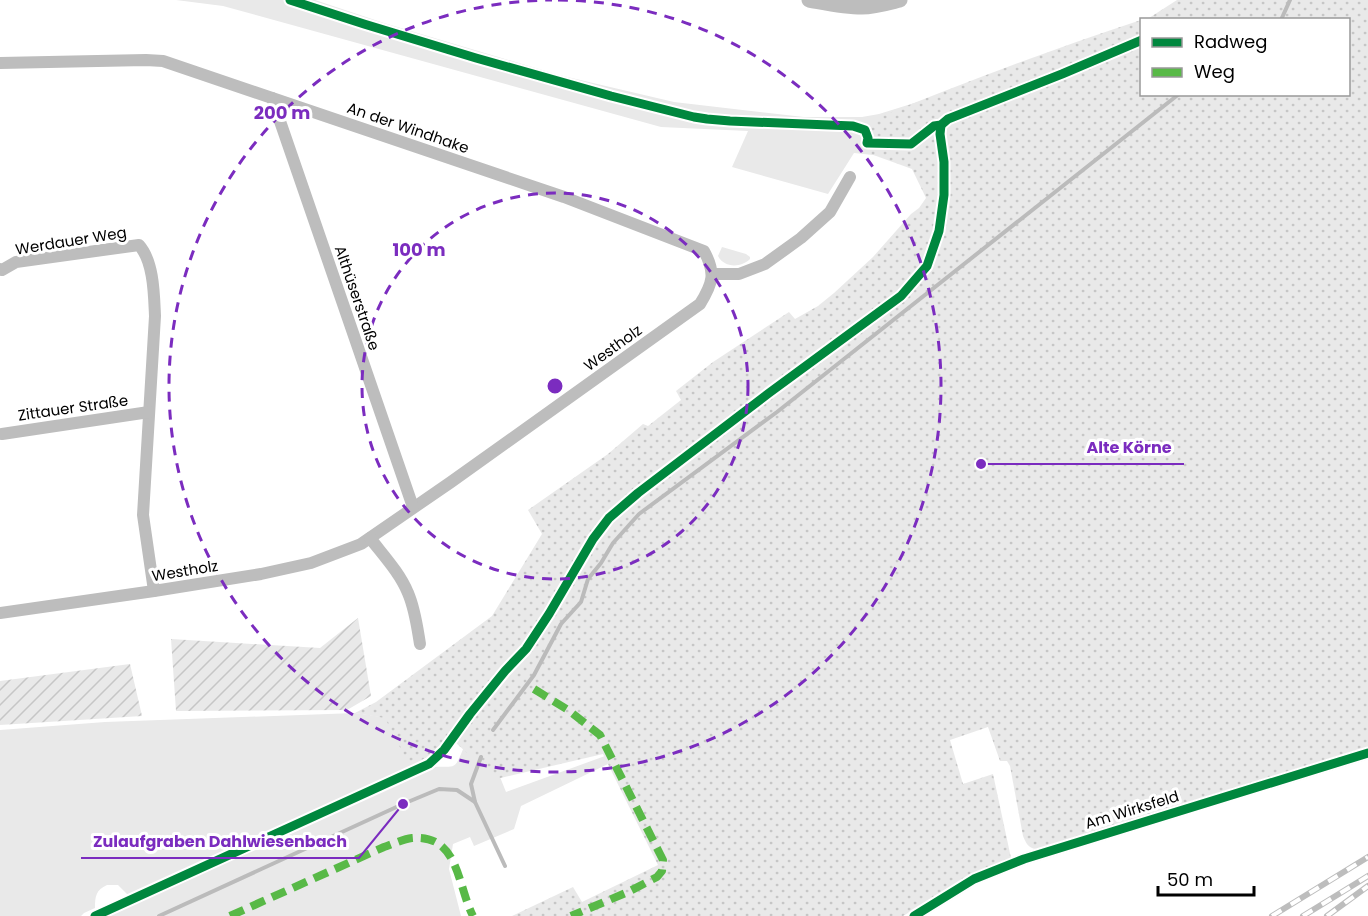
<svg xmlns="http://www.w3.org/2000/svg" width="1368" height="916" font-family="Poppins,sans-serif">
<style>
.grass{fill:#e9e9e9}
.park{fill:url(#park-dots)}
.garden{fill:url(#garden-furrows)}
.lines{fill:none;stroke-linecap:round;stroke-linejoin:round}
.stream{stroke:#bbb;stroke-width:4}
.minor{stroke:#bdbdbd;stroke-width:12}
.tertiary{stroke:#bdbdbd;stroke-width:15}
.rail-casing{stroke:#bdbdbd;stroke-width:6}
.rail{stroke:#fff;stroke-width:4;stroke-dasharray:11;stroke-linecap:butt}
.quiet{stroke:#58b947;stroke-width:8;stroke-dasharray:15 8;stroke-linecap:butt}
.cycleway-casing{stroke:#fff;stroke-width:13}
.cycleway{stroke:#00873e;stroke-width:9}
.ring{fill:none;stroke:#7b2cbf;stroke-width:3;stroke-dasharray:10 8}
.labels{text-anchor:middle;stroke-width:6;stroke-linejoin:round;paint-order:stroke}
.street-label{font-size:15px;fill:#000;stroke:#fff}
.centre{fill:#7b2cbf;stroke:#fff;stroke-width:3}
.ring-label{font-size:18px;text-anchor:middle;font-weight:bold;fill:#7b2cbf;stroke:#fff;stroke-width:6;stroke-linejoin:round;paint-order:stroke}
.leader{fill:none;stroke:#7b2cbf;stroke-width:2}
.callout-dot{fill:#7b2cbf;stroke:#fff;stroke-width:2}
.callout-label{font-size:16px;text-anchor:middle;font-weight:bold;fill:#7b2cbf;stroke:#fff;stroke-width:6;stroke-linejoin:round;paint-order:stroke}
</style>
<defs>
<pattern id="park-dots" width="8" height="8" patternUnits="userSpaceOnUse" patternTransform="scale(1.5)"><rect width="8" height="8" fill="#e9e9e9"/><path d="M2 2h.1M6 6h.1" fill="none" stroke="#c6c6c6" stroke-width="1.8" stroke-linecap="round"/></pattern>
<pattern id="garden-furrows" width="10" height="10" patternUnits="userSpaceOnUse" patternTransform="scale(1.5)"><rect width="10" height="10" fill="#e9e9e9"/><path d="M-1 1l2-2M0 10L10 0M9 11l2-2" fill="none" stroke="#c6c6c6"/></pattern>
</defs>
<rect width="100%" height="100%" fill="#fff"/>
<!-- grass -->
<g class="grass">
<polygon points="176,0 315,0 384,23 559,75 674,102 804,117 862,117 879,114 940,95 911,159 854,153 828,194 732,167 748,131 661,127 223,6"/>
<path d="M 722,247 L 746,254 L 750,257 L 750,259 C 741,268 724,268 718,256 Z"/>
<path d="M 355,713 L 395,719 L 417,754 L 425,758 L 419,763 L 130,895 L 128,895 L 118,885 L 107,885 C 96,890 95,896 95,908 L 84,913 L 81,916 L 0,916 L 0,730 L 105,722 Z"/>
<path d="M 464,747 L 496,767 L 506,792 L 605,756 L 608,764 L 521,806 L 514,829 L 474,846 L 470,837 L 453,844 L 449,869 L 461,916 L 108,916 L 432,767 C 457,766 454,771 464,747 Z"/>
</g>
<!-- park -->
<path class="park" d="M 1177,0 L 1368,0 L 1368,749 L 1036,849 C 1028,848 1026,843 1023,836 L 1010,766 L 1007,761 L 1000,761 L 988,727 L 950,740 L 963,784 L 993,774 L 1011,858 L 958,883 L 903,916 L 512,916 L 573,887 L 582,902 L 658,865 L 603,754 L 496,779 L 456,743 L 434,763 L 425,758 L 410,767 L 385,718 L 355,713 L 376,702 L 492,616 L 542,534 L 528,510 L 608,454 L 643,424 L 648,426 L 681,400 L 676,391 L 713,362 L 789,312 L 795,319 L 818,306 L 834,293 L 873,257 L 911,214 L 919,208 L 926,198 L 912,169 L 868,153 L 868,137 L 873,120 C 961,83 1051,50 1141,20 L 1142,94 L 1348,94 L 1348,20 L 1144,19 L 1149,18 Z"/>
<!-- garden -->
<g class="garden">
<polygon points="358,618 371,696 347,710 176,711 171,639 320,648"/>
<polygon points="130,664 142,716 0,725 0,681"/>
</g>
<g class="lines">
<!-- stream -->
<g class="stream">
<polyline points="1281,20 1290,0"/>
<polyline points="493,730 534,675 561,624 581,602 588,579 601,563 613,543 639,514 777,412 1179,94"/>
<polyline points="475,802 471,784 481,757"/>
<polyline points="159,916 403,804 439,789 457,790 475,802 505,866"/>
</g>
<!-- minor -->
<g class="minor">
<path d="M 0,63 L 146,60 L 163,61 L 564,197 L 704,251 C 716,273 713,283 700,304 L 451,482 L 361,544 L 311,563 L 261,574 L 154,591 L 0,613"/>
<polyline points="272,98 413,507"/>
<path d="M 0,269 L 2,270 L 16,262 L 139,245 C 154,262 154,295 155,316 L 143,515 L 154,591"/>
<polyline points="713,274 739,274 765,264 801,238 830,212 850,177"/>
<polyline points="2,434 149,412"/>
<path d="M 370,538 C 383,555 400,573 408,593 C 415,609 417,626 420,644"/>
<polyline points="914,916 974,879 1024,859 1368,753"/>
</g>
<!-- tertiary -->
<path class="tertiary" d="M 809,0 C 826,3 844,7 862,7 C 875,7 888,3 900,0"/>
<defs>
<g id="rail">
<polyline points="1272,916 1368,857"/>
<polyline points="1303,916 1368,876"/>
<polyline points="1327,916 1368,886"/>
</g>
</defs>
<!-- rail casing -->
<use href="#rail" class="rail-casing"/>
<!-- rail -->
<use href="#rail" class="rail"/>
<!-- quiet -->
<g class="quiet">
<polyline points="534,689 568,710 600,735 663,860 662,871 657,877 628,892 571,916"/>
<path d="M 230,916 L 384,847 C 393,844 403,839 412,838 C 459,834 457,885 473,916"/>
</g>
<defs>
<g id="cycleway">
<polyline points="290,0 364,24 476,58 611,96 694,117 707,119 730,121 853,126 865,130 868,138 867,143 911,144 934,126 941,125 948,119 1062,74 1142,40"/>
<polyline points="95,916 429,764 444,750 470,714 505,671 526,649 549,614 593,539 609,518 638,493 769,393 901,296 927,266 939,231 944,195 944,162 940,134 941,125"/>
<polyline points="914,916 974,879 1024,859 1368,753"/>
</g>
</defs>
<!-- cycleway casing -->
<use href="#cycleway" class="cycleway-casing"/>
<!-- cycleway -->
<use href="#cycleway" class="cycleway"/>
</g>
<!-- distance rings -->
<g class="ring">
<circle cx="555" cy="386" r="193"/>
<path d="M558 0A386 386 0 1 1 552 0"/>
</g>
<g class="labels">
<!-- street labels -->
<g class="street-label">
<text transform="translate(408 128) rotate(19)" y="5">An der Windhake</text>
<text transform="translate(71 241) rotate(-9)" y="5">Werdauer Weg</text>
<text transform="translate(357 298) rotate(71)" y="5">Althüserstraße</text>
<text transform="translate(613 348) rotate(-36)" y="5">Westholz</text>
<text transform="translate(73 408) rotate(-8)" y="5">Zittauer Straße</text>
<text transform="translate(185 571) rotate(-9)" y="5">Westholz</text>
<text transform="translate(1132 810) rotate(-17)" y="5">Am Wirksfeld</text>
</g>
</g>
<circle cx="555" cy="386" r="9" class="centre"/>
<g class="ring-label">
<text x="282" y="119">200 m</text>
<text x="419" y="256">100 m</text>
</g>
<!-- callouts -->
<path class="leader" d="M981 464L1075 464H1184M403 804L359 858H81"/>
<g class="callout-dot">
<circle cx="981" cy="464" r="6"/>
<circle cx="403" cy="804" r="6"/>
</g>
<g class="callout-label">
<text x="1129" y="453">Alte Körne</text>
<text x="220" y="847">Zulaufgraben Dahlwiesenbach</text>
</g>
<!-- legend -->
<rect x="1140" y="18" width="210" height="78" fill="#ffffff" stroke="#999999" stroke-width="1.5"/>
<rect x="1152" y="38" width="30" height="9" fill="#00873e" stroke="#999999" stroke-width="1.5"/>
<text x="1194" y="48" font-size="18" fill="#000000">Radweg</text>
<rect x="1152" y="68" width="30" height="9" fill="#58b947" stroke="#999999" stroke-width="1.5"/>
<text x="1194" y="78" font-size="18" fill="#000000">Weg</text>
<!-- scale -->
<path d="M1158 886v9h96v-9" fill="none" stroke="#000000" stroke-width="3"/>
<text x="1167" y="886" font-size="18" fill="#000000" stroke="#ffffff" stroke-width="4.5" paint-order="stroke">50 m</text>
</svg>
